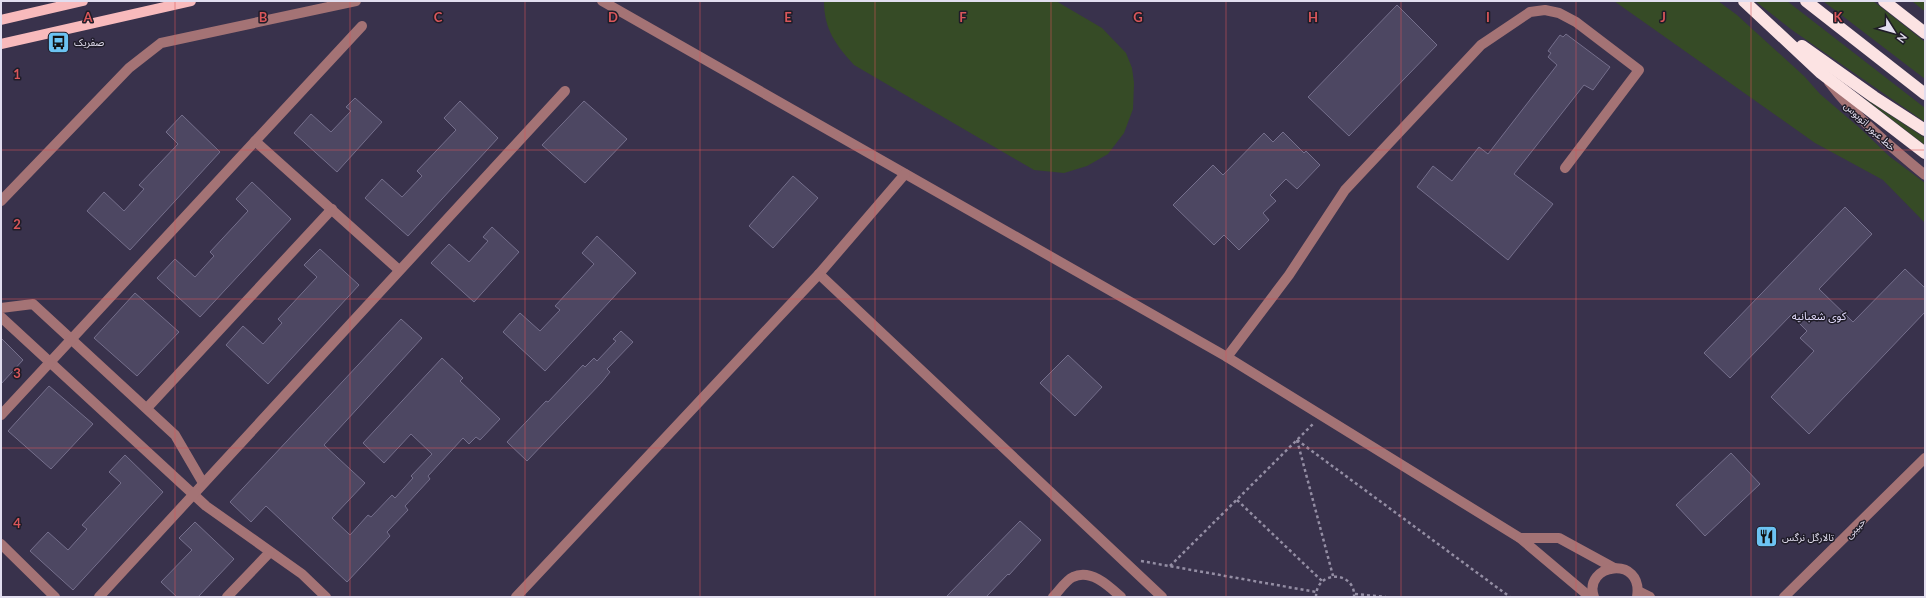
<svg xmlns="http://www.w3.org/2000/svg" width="1926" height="598" font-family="Lato,'Noto Sans Arabic',sans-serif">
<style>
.green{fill:#364b26}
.building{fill:#4d4762;stroke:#756f8c}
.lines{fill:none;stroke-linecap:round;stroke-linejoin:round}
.path{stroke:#948ea4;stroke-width:2.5;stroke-dasharray:3 3;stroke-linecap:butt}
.minor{stroke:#a47375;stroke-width:10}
.major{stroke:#f8babc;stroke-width:10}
.highway{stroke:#fce3e3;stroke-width:12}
.grid{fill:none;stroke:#d9565a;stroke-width:1;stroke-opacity:0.55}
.labels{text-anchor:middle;stroke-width:3;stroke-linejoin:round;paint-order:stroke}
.poi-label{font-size:10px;fill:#e2deef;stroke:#1f1c28;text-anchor:start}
.street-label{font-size:10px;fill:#e2deef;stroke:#1f1c28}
.neighbourhood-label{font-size:11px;fill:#e3dcfd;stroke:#1f1c28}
.grid-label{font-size:13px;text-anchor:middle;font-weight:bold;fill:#d9565a;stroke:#1f1c28;stroke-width:3;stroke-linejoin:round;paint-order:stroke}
</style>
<rect width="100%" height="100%" fill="#39324c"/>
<!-- green -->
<g class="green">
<path d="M 824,1 L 1056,1 L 1102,28 L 1126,53 L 1132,68 L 1134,83 L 1133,109 L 1124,133 L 1108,154 L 1087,166 L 1064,173 L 1034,170 L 854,65 C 836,45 824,30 824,1 Z"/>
<polygon points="1614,1 1718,1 1737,15 1804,76 1820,94 1862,130 1889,156 1925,183 1925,223 1883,180 1815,143"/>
<polygon points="1755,1 1787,1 1925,108 1925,122 1792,30"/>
<polygon points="1823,1 1873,1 1925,42 1925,79"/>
<polygon points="1912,1 1925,1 1925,11 1923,10"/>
<polygon points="1864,98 1925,138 1925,145"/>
</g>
<!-- building -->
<g class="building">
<polygon points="1397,5 1437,45 1349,136 1308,97"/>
<polygon points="1566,34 1610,67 1593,90 1584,85 1514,174 1553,204 1508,260 1417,187 1433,166 1452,181 1479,147 1488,154 1557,65 1548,57 1551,53 1548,51 1560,35 1563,37"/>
<polygon points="355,98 382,122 337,172 294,133 311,114 331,132 351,111 346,107"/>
<polygon points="460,101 498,138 408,236 365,198 382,179 402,197 422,176 417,171 456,130 444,118"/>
<polygon points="584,101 627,139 585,183 542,145"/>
<polygon points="182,115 220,152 130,250 87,211 104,192 124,211 144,189 139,185 178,144 166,132"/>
<polygon points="1283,132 1304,153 1306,151 1320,165 1297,189 1286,179 1270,195 1276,201 1263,213 1269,220 1239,250 1224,235 1214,245 1173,205 1213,165 1223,175 1264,133 1273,142"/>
<polygon points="793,176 818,198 773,248 749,226"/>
<polygon points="252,182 291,219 200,317 157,278 175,259 195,277 214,256 210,252 248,211 236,199"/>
<polygon points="1845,207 1872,234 1819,289 1853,322 1905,269 1925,288 1925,312 1809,434 1771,397 1814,351 1800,338 1807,331 1791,315 1730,378 1704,353"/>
<polygon points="492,227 519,252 474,302 431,263 449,244 469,262 488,241 483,237"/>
<polygon points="597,236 636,273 545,371 503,332 520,313 540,331 560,310 555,306 594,264 582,253"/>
<polygon points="320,249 359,285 268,384 226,345 243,326 263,344 282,323 278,319 317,277 304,265"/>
<polygon points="135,293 179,332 137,376 94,338"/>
<polygon points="401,319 422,338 324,445 365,483 332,518 350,535 368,515 371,517 392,495 395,498 413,478 411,476 432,454 411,434 384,463 363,443 442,358 463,378 460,381 500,419 480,440 476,437 469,444 463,438 428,476 430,479 405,506 408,510 387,532 390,536 347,582 266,506 251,522 230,502"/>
<polygon points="621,331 633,342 607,369 610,372 601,383 527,461 507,442 546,401 548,402 583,365 585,367 594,358 597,361 616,341 613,339"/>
<polygon points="1,338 23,360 1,384"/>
<polygon points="1068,355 1102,387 1075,416 1040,383"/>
<polygon points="49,386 93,424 51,469 8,431"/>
<polygon points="1731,453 1760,484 1705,536 1676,505"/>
<polygon points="125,455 163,492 73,590 30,551 48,532 68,550 87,529 82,525 121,483 109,472"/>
<polygon points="1020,521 1041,540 1009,575 1008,574 986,597 946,597"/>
<polygon points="195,522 234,559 198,597 177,597 161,582 192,550 179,538"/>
</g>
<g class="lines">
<!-- path -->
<g class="path">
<polyline points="1297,440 1510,597"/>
<polyline points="1297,440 1333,576"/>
<polyline points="1237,500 1322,581"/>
<polyline points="1141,561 1316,592"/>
<polyline points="1170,566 1313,424"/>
<polyline points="1355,594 1386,597"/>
<path d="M 1316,597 C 1316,569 1356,571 1354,597"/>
</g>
<!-- minor -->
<g class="minor">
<polyline points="602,1 1227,357 1520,538 1590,597"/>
<path d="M 1829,82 C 1856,118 1890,146 1925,175"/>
<polyline points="255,141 399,270"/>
<polyline points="1,201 129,68 161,43 356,1"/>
<polyline points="819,274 1162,597"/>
<polyline points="1,308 33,304 175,435 203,483"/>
<polyline points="1,317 206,506 302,574 326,597"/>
<polyline points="1227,357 1289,275 1345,190 1481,45 1530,12 1545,10 1559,13 1576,22 1639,70 1565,168"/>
<polyline points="147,408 332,209"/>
<polyline points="1,415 362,26"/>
<polyline points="1520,538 1559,538 1614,568"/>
<polyline points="1,544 55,597"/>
<polyline points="1638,591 1650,597"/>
<polyline points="99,597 565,91"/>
<polyline points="227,597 270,552"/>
<polyline points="516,597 819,274 905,174"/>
<path d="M 1053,597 C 1059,591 1066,580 1073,577 C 1091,568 1110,587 1121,597"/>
<path d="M 1594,597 C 1582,564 1644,554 1637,597"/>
<polyline points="1784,597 1925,458"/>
</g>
<!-- major -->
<g class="major">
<polyline points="1,20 83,1"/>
<polyline points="1,44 191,1"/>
</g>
<!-- highway -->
<g class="highway">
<polyline points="1744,1 1821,73 1925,153"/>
<polyline points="1806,1 1925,94"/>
<polyline points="1884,1 1925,33"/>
<polyline points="1802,46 1874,97 1925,130"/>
</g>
</g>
<!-- grid -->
<path class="grid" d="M 175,1 L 175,597M 350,1 L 350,597M 525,1 L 525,597M 700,1 L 700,597M 875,1 L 875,597M 1051,1 L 1051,597M 1226,1 L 1226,597M 1401,1 L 1401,597M 1576,1 L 1576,597M 1751,1 L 1751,597M 1,150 L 1925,150M 1,299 L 1925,299M 1,448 L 1925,448"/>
<!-- icons -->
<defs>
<symbol id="bus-square" viewBox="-11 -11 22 22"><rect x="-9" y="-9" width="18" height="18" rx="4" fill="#6cc3f2" stroke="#1f1c28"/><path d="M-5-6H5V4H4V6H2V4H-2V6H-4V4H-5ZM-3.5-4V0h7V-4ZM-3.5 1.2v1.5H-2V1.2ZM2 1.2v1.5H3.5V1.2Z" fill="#111"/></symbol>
<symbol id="restaurant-square" viewBox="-11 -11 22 22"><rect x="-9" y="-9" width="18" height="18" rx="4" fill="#6cc3f2" stroke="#1f1c28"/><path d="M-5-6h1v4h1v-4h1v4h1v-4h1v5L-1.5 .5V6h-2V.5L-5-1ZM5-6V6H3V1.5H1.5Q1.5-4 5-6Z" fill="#111"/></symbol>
</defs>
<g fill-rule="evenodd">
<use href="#bus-square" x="46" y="30" width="25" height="25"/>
<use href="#restaurant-square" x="1754" y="524" width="25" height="25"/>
</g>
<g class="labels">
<!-- poi labels -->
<g class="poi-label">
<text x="74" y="46">صفریک</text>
<text x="1782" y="541">تالارگل نرگس</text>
</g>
<!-- street labels -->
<g class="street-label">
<text transform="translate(1870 126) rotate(43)" y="4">خط عبور اتوبوس</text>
<text transform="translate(1855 528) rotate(-45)" y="4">حبیبی</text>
</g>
<!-- neighbourhood labels -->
<g class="neighbourhood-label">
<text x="1819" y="320">کوی شعبانیه</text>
</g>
</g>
<g class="grid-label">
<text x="88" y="22">A</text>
<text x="263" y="22">B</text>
<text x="438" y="22">C</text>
<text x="613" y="22">D</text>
<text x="788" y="22">E</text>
<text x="963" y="22">F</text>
<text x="1138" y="22">G</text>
<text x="1313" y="22">H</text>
<text x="1488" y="22">I</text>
<text x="1663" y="22">J</text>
<text x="1838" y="22">K</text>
<text x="17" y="79">1</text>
<text x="17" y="229">2</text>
<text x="17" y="378">3</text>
<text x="17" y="528">4</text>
</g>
<!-- border -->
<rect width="1926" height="598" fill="none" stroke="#e2deef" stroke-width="4"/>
<!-- north arrow -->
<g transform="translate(1894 32) rotate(127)" stroke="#1f1c28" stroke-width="3" paint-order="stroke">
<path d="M0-3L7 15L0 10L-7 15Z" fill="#e2deef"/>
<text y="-6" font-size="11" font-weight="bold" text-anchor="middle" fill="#e2deef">N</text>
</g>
</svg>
